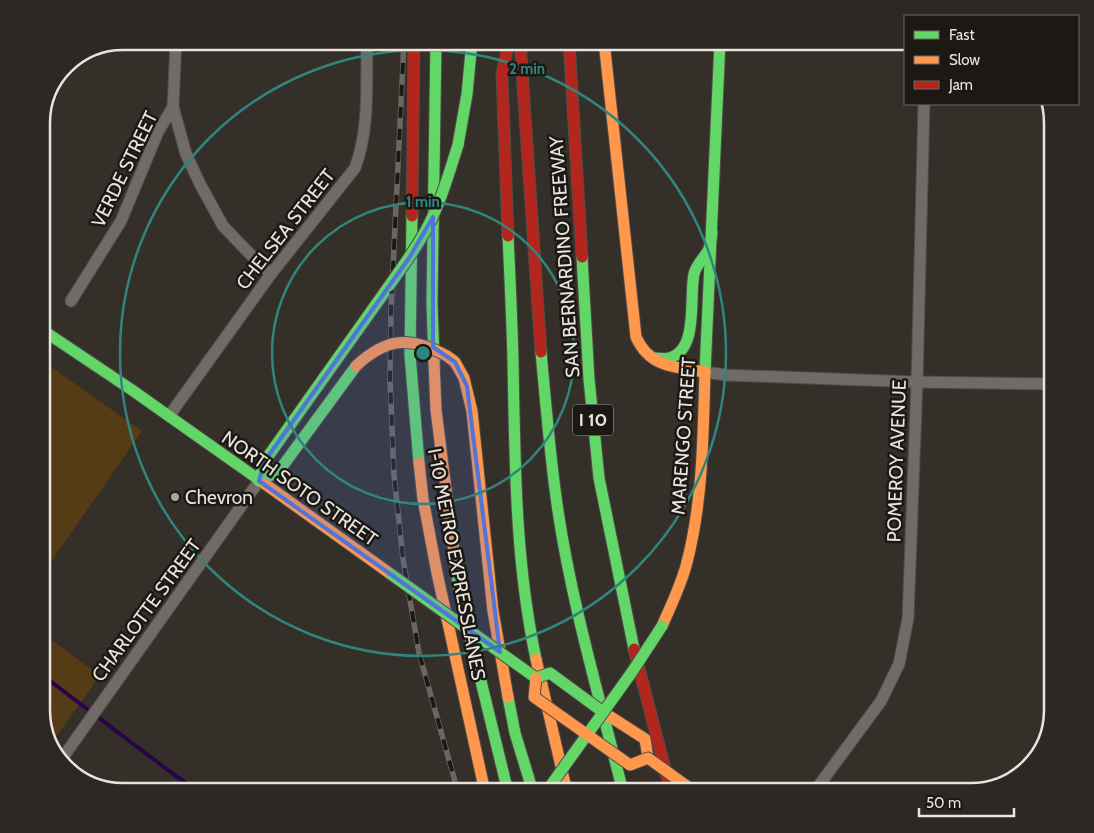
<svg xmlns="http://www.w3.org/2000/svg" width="1094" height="833" font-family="Cabin,sans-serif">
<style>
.green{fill:#563c14}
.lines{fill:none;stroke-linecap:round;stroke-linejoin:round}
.stream{stroke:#2a0448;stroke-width:4}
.street-casing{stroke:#504c47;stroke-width:13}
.fast-casing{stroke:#504c47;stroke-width:13}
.slow-casing{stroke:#504c47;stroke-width:13}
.jam-casing{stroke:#504c47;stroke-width:13}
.street{stroke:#706b66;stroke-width:11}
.fast{stroke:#63d668;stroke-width:11}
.slow{stroke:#ff974d;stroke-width:11}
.jam{stroke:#b3261e;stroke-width:11}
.rail-casing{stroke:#6a6661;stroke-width:5.5}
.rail{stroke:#1c1813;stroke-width:4;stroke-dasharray:11;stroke-linecap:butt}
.fast-bridge-casing{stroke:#504c47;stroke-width:13;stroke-linecap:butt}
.slow-bridge-casing{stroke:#504c47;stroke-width:13;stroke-linecap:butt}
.fast-bridge{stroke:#63d668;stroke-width:11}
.slow-bridge{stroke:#ff974d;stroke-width:11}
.marked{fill:#5074d9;fill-opacity:0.2;stroke:#5074d9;stroke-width:4;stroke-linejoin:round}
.ring{fill:none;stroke:#30867f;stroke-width:2.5}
.poi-dot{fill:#aaa59e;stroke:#1c1813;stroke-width:2}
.labels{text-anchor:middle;stroke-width:5;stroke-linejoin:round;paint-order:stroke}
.shield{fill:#1c1813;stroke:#aca7a0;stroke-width:1}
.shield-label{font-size:18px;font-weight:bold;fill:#e9e4dd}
.street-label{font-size:19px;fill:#e9e4dd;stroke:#1c1813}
.poi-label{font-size:19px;fill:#e9e4dd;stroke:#1c1813;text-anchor:start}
.rim{fill:none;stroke:#e9e4dd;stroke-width:2.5}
.centre{fill:#30867f;stroke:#1c1813;stroke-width:2.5}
.ring-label{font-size:15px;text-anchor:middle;font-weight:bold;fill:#30867f;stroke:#1c1813;stroke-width:5;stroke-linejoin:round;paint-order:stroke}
</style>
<rect width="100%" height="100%" fill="#342f29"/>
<!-- green -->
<g class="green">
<polygon points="41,360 142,431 41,576"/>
<polygon points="41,632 100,676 55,738 46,731 41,715"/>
</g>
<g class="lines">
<!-- stream -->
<polyline class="stream" points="41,674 173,774 199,792"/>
<defs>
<g id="street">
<polyline points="173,107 186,154 200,184 223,226 249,253 271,274"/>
<polyline points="71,301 121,221 158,132 173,107 176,41"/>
<polyline points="705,372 726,375 917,382 1053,384"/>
<path d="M 169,416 L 271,274 L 355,168 C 370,128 366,84 367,41"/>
<polyline points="61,760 259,481"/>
<polyline points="814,792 881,701 899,664 908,618 917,382 924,104"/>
</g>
<g id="fast">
<polyline points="458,145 467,94 472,41"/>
<polyline points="412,216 410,355 419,463"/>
<path d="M 508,236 C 510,278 512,319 513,361 C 515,461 515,561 536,659"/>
<polyline points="582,257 589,379 599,478 634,649"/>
<polyline points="41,329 132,390 265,484"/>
<path d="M 541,352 C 546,405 550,458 558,511 C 572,605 600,699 623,792"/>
<path d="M 654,358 C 659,358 665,359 669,358 C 699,351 689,297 694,274 C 696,265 703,259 708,251 C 711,245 711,238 712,232"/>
<polyline points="434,361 432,302 436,41"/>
<polyline points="705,372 720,41"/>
<polyline points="259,481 264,462 389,286"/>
<polyline points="259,481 279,471 356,366"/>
<polyline points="455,561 459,591 508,792"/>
<polyline points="508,697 515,733 533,792"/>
</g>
<g id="slow">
<path d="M 604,41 L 636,337 C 650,368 675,367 705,372"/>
<polyline points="447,356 455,362 464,378 472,411 493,611 508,697"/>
<polyline points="434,361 436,410 455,561"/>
<polyline points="419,463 423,499 437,573 485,792"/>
<polyline points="265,484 392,575"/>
<path d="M 662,626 C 671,606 680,587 686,566 C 703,503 703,437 705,372"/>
<polyline points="536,659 567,792"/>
<polyline points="603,712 645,739 648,758"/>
</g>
<g id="jam">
<polyline points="520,41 541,352"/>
<polyline points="569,41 582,257"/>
<polyline points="412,216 414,41"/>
<polyline points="508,236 502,74 509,41"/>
<polyline points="634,649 671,792"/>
</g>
</defs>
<!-- street casing -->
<use href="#street" class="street-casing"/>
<!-- fast casing -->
<use href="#fast" class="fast-casing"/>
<!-- slow casing -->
<use href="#slow" class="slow-casing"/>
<!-- jam casing -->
<use href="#jam" class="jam-casing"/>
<!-- street -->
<use href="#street" class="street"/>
<!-- fast -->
<use href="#fast" class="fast"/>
<!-- slow -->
<use href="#slow" class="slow"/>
<!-- jam -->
<use href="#jam" class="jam"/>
<defs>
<polyline id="rail" points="404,41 391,310 390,379 394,475 403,559 419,653 458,792"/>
</defs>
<!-- rail casing -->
<use href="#rail" class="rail-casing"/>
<!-- rail -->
<use href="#rail" class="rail"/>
<defs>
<g id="fast-bridge">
<path d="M 389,286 C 402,267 416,249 427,228 C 441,202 449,173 458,145"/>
<polyline points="392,575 536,678"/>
<polyline points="536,678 550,673 603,712"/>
<polyline points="546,792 632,672 662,626"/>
</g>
<g id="slow-bridge">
<path d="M 356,366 C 387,337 411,336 447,356"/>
<polyline points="536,678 534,697 630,765 648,758 695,792"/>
</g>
</defs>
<!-- fast-bridge casing -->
<use href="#fast-bridge" class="fast-bridge-casing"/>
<!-- slow-bridge casing -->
<use href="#slow-bridge" class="slow-bridge-casing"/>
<!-- fast-bridge -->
<use href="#fast-bridge" class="fast-bridge"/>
<!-- slow-bridge -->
<use href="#slow-bridge" class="slow-bridge"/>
</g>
<!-- marked area -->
<path class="marked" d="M 433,217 L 433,347 L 455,362 L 467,386 L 500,652 L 259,481 L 264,462 L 409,258 Z"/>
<!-- distance rings -->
<g class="ring">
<circle cx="423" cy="353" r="151"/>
<circle cx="423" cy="353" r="303"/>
</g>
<!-- markers -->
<circle class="poi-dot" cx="175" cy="497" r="5"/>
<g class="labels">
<!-- shield labels -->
<rect class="shield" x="573" y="404.5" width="40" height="31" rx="4"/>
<g class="shield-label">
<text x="593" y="426">I 10</text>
</g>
<!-- street labels -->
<g class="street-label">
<text transform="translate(124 169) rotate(-64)" y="7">VERDE STREET</text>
<text transform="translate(285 229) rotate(-52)" y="7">CHELSEA STREET</text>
<text transform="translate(564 257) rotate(-94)" y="7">SAN BERNARDINO FREEWAY</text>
<text transform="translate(683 436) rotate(-86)" y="7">MARENGO STREET</text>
<text transform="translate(896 461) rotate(-88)" y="7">POMEROY AVENUE</text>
<text transform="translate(300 488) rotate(35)" y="7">NORTH SOTO STREET</text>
<text transform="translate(457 564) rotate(79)" y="7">I-10 METRO EXPRESSLANES</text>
<text transform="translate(146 610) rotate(-54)" y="7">CHARLOTTE STREET</text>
</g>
<!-- poi labels -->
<g class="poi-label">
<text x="185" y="504">Chevron</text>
</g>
</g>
<!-- crop -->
<path d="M0 0H1094V833H0ZM123 50H971A73 73 0 0 1 1044 123V710A73 73 0 0 1 971 783H123A73 73 0 0 1 50 710V123A73 73 0 0 1 123 50Z" fill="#2c2823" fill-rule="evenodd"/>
<path class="rim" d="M123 50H971A73 73 0 0 1 1044 123V710A73 73 0 0 1 971 783H123A73 73 0 0 1 50 710V123A73 73 0 0 1 123 50Z"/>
<circle cx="423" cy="353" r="8" class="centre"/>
<g class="ring-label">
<text x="527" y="74">2 min</text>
<text x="423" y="207">1 min</text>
</g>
<!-- legend -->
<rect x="904" y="15" width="175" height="90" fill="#1c1813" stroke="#6e6a64"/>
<rect x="914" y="31" width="25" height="8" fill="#63d668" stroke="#6e6a64"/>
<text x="949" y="40" font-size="15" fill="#e9e4dd">Fast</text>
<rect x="914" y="56" width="25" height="8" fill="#ff974d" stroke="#6e6a64"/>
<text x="949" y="65" font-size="15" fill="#e9e4dd">Slow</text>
<rect x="914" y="81" width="25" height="8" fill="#b3261e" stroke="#6e6a64"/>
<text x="949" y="90" font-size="15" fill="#e9e4dd">Jam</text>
<!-- scale -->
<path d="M919 808v8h95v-8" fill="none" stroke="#e9e4dd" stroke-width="2.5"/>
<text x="926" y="808" font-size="15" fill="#e9e4dd" stroke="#1c1813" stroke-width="4" paint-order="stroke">50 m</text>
</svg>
